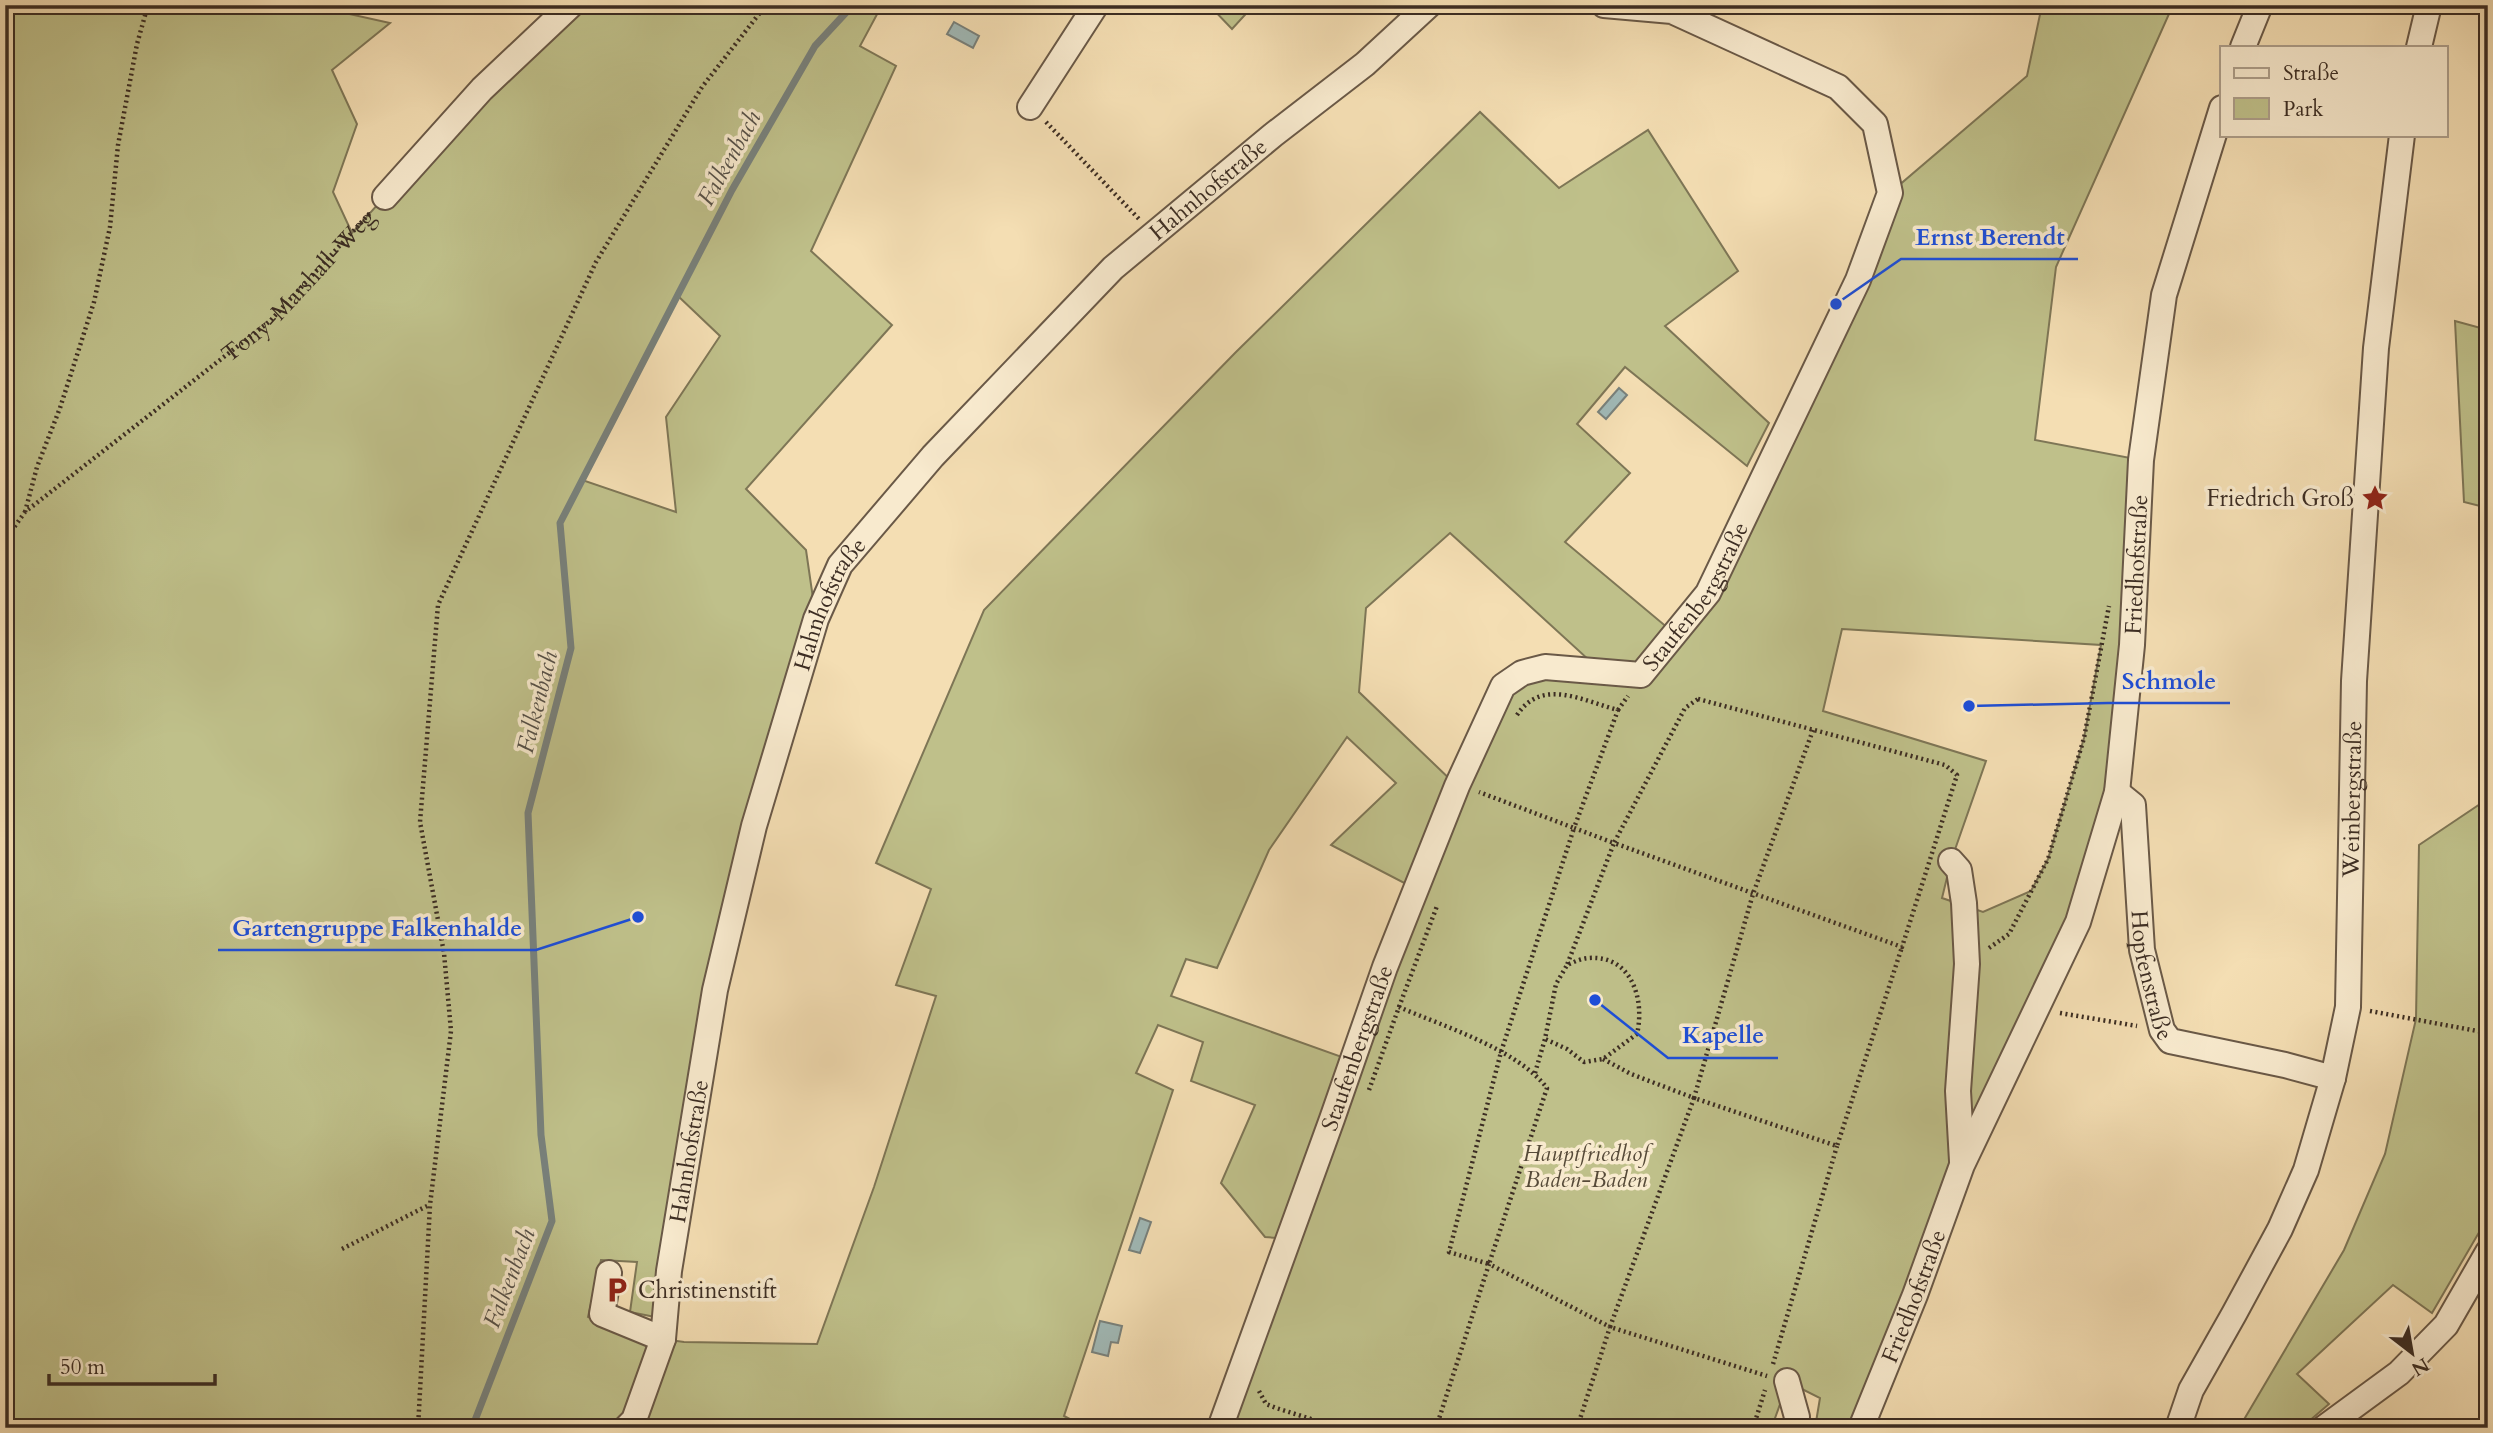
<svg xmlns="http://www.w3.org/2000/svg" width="2493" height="1433" font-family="Cardo,serif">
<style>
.green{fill:#bfc08a;stroke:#7e7656;stroke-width:2;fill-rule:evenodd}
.water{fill:#a0b9b7;stroke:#78817c;stroke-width:2}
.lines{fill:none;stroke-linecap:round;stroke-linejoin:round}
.stream{stroke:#78817c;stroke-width:7}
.minor-casing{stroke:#6a5947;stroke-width:28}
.path{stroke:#3c2d23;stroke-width:4.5;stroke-dasharray:2 3.5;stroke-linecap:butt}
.minor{stroke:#f8eace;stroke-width:24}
.labels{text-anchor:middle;stroke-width:7;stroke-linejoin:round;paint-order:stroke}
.street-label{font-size:23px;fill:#3c2d23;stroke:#f8eace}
.poi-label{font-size:23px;fill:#3c2d23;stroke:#f8eace;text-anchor:end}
.park-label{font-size:23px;font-style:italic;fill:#564a38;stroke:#f8eace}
.water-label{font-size:24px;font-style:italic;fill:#555048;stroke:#f8eace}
.leader{fill:none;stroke:#1d4ed8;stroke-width:2.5}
.callout-dot{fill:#1d4ed8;stroke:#f8eace;stroke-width:2.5}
.callout-label{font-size:24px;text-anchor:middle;font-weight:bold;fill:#1d4ed8;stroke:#f8eace;stroke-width:7;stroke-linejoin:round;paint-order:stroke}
</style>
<rect width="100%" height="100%" fill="#f4deb3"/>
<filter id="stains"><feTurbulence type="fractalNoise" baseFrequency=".00286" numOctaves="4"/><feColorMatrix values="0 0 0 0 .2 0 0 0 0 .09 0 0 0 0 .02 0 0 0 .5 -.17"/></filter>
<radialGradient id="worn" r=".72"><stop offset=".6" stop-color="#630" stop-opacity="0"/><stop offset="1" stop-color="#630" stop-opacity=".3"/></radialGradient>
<!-- green -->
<g class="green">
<path d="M 5,5 L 309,5 L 390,23 L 332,70 L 357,124 L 333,192 L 352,233 L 558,5 L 882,5 L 860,46 L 896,66 L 811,251 L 892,325 L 746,489 L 806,550 L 816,619 L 754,826 L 665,1319 L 630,1312 L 637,1262 L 601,1260 L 588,1317 L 647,1344 L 663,1339 L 684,1342 L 817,1344 L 874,1187 L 936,996 L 896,985 L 931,889 L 876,863 L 984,610 L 1236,352 L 1480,112 L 1559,188 L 1648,130 L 1738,271 L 1665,326 L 1769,423 L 1747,466 L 1625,367 L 1577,424 L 1630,473 L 1565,542 L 1675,634 L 1890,193 L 2027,76 L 2042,5 L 2173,5 L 2056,267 L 2035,440 L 2141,460 L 2121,789 L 1861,1428 L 1815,1428 L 1820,1398 L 1788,1382 L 1774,1421 L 1781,1428 L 1220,1428 L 1416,889 L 1331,845 L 1396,783 L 1347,737 L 1269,850 L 1217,968 L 1186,959 L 1171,996 L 1342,1057 L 1277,1238 L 1265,1237 L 1221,1183 L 1255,1105 L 1191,1081 L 1203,1042 L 1158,1025 L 1136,1073 L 1173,1090 L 1064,1416 L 1087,1428 L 5,1428 ZM 678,296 L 720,336 L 666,417 L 676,512 L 582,480 ZM 1450,533 L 1601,671 L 1503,686 L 1456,785 L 1359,692 L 1366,608 ZM 1842,629 L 2101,645 L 2084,738 L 2048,859 L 2031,891 L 1983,912 L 1942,898 L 1951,861 L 1986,761 L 1823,711 Z"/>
<polygon points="1209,5 1254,5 1232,29"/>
<polygon points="2455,321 2488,330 2488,508 2464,502"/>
<polygon points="2479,586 2488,586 2488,1217 2432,1313 2393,1285 2297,1374 2329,1404 2301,1428 2239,1428 2344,1250 2385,1154 2416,1019 2419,845 2486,800"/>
</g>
<!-- water -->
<g class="water">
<polygon points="954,22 979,36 973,48 947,34"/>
<polygon points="1619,388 1627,395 1606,419 1598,412"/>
<polygon points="1140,1218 1151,1222 1140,1253 1129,1250"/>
<polygon points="1100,1321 1122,1326 1118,1343 1111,1342 1108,1356 1092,1352"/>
</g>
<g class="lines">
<!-- stream -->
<polyline class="stream" points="472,1428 552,1221 541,1135 528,813 571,648 560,523 732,190 815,46 853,5"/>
<defs>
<g id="minor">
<polyline points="2243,47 2260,5"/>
<polyline points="2419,47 2429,5"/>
<polyline points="1030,107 1096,5"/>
<polyline points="385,197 482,89 571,5"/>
<path id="s2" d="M 2117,792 L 2133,805 L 2142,950 L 2162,1030 L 2170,1041 L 2285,1065 L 2333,1078"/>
<polyline points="1951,861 1959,870 1964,903 1967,964 1958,1091 1962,1161"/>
<polyline points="609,1273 602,1314 663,1339"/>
<polyline points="1787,1381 1797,1417 1795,1428"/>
<path id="s3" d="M 626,1428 L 634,1420 L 663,1339 L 669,1271 L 715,990 L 754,826 L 816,619 L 840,565 L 933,456 L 1113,268 L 1273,135 L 1365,64 L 1429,5"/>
<path id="s4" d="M 1220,1428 L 1332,1119 L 1385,967 L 1457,786 L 1503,686 L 1522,673 L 1545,667 L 1641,675 L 1708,593 L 1858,280 L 1890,193 L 1875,124 L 1838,87 L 1672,11 L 1604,5"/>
<path id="s5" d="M 1861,1428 L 1915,1295 L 1962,1165 L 2078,922 L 2117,792 L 2132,645 L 2141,460 L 2164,295 L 2222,108"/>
<path id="s6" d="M 2178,1428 L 2191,1390 L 2234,1314 L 2280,1229 L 2306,1170 L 2333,1078 L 2348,1007 L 2354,681 L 2376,348 L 2402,135"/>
<polyline points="2324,1428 2399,1373 2446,1325 2488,1252"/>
</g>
</defs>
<!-- minor casing -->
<use href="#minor" class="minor-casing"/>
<!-- path -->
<g class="path">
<polyline points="1046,122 1139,219"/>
<polyline points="25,512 37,467 60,408 94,302 110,227 118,145 137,44 148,5"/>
<path id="s1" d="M 5,540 L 25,512 L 270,321 L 370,213"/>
<polyline points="5,640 11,626"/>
<polygon points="1698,699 1945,765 1957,775 1902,947 1614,843 1685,708"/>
<polyline points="1618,710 1628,696"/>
<path d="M 1517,715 C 1542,677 1583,701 1618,710 L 1574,828 L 1614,843 L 1567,965"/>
<polyline points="1813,730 1753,894 1694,1098 1837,1146 1902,947"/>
<polyline points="1989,948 2009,934 2048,859 2084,738 2109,606"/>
<polyline points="1399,1007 1437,906"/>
<polyline points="2370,1011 2488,1033"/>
<polyline points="2060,1013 2137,1026"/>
<polyline points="1603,1059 1631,1074 1694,1098 1610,1327 1767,1376"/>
<path d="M 1535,1073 L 1545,1039 L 1556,984 L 1567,965 C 1574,962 1582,958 1589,958 C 1632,955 1645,1000 1637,1034 L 1603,1059 L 1584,1062 L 1567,1049 L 1545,1039"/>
<path d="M 1369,1090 L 1399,1007 C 1445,1027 1517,1049 1547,1088 L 1489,1264 L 1449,1252 L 1501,1052 L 1574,828 L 1479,792"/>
<polyline points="342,1249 429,1205"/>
<polyline points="1773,1364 1837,1146"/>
<polyline points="1259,1391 1266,1404 1276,1408 1340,1428"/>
<polyline points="418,1428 430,1205 451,1031 444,953 420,822 438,605 596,262 702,87 766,5"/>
<polyline points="1436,1428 1489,1264 1610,1327 1577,1428"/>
<polyline points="1753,1428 1765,1390"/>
</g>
<!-- minor -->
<use href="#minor" class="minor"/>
</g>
<!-- icons -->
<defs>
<symbol id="sight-bare" viewBox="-9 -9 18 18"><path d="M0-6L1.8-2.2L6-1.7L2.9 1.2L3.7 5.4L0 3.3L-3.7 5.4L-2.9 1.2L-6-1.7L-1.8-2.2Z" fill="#8f2418" stroke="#f8eace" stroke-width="2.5" paint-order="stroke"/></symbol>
<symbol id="parking-bare" viewBox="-9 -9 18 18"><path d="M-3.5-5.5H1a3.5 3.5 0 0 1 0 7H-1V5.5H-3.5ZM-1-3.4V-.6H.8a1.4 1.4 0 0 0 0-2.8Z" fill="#8f2418" stroke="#f8eace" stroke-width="2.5" paint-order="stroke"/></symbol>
</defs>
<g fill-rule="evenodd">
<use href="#sight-bare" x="2356" y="479" width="38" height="38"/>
<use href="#parking-bare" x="598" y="1271" width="38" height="38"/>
</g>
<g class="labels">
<!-- street labels -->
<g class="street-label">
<text dy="8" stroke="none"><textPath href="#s3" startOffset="1421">Hahnhofstraße</textPath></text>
<text dy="8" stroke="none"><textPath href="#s1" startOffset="390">Tony-Marshall-Weg</textPath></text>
<text dy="8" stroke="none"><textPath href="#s5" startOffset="915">Friedhofstraße</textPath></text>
<text dy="8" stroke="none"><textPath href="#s4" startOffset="1034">Staufenbergstraße</textPath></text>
<text dy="8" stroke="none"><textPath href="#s3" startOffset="854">Hahnhofstraße</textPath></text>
<text dy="8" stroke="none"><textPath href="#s6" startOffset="665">Weinbergstraße</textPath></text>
<text dy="8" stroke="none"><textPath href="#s2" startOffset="192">Hopfenstraße</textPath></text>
<text dy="8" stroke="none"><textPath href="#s4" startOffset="404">Staufenbergstraße</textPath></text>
<text dy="8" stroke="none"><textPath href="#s3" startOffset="287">Hahnhofstraße</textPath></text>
<text dy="8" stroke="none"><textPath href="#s5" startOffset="142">Friedhofstraße</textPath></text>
</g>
<!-- poi labels -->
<g class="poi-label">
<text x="2354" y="506">Friedrich Groß</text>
<text x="638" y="1298" text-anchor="start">Christinenstift</text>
</g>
<!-- park labels -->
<g class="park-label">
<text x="1586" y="1161">Hauptfriedhof<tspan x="1586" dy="26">Baden-Baden</tspan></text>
</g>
<!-- water labels -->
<g class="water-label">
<text transform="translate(729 158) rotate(-61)" y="8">Falkenbach</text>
<text transform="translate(537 702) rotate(-76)" y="8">Falkenbach</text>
<text transform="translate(509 1278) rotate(-69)" y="8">Falkenbach</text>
</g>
</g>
<!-- callouts -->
<path class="leader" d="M1836 304L1901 259H2078M1969 706L2108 703H2230M638 917L536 950H218M1595 1000L1668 1058H1778"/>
<g class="callout-dot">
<circle cx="1836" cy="304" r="7"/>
<circle cx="1969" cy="706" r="7"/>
<circle cx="638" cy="917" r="7"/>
<circle cx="1595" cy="1000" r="7"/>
</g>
<g class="callout-label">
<text x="1990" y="245">Ernst Berendt</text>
<text x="2169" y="689">Schmole</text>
<text x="377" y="936">Gartengruppe Falkenhalde</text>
<text x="1723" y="1043">Kapelle</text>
</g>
<!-- margin -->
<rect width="2493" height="1433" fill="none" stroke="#f4deb3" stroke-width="28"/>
<rect x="7" y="7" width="2479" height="1419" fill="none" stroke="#3c2d23" stroke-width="3.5"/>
<rect x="14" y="14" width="2465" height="1405" fill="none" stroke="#3c2d23" stroke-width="2"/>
<!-- legend -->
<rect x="2220" y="46" width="228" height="91" fill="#f8eace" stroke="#ad9e8a" stroke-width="2"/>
<rect x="2234" y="68" width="35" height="10" fill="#f8eace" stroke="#ad9e8a" stroke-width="2"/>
<text x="2283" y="80" font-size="21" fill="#3c2d23">Straße</text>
<rect x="2234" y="98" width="35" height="21" fill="#bfc08a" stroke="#ad9e8a" stroke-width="2"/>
<text x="2283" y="116" font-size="21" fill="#3c2d23">Park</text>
<!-- north arrow -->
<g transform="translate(2412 1353) rotate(149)" stroke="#f8eace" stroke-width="5" paint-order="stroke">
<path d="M0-5L12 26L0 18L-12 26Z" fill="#3c2d23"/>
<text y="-10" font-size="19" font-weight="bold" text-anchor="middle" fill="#3c2d23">N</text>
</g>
<!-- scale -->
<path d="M49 1374v10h166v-10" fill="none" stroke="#3c2d23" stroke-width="3.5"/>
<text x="60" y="1374" font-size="21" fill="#3c2d23" stroke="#f8eace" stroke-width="5" paint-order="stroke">50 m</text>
<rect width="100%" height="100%" filter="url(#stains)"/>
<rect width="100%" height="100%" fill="url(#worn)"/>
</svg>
